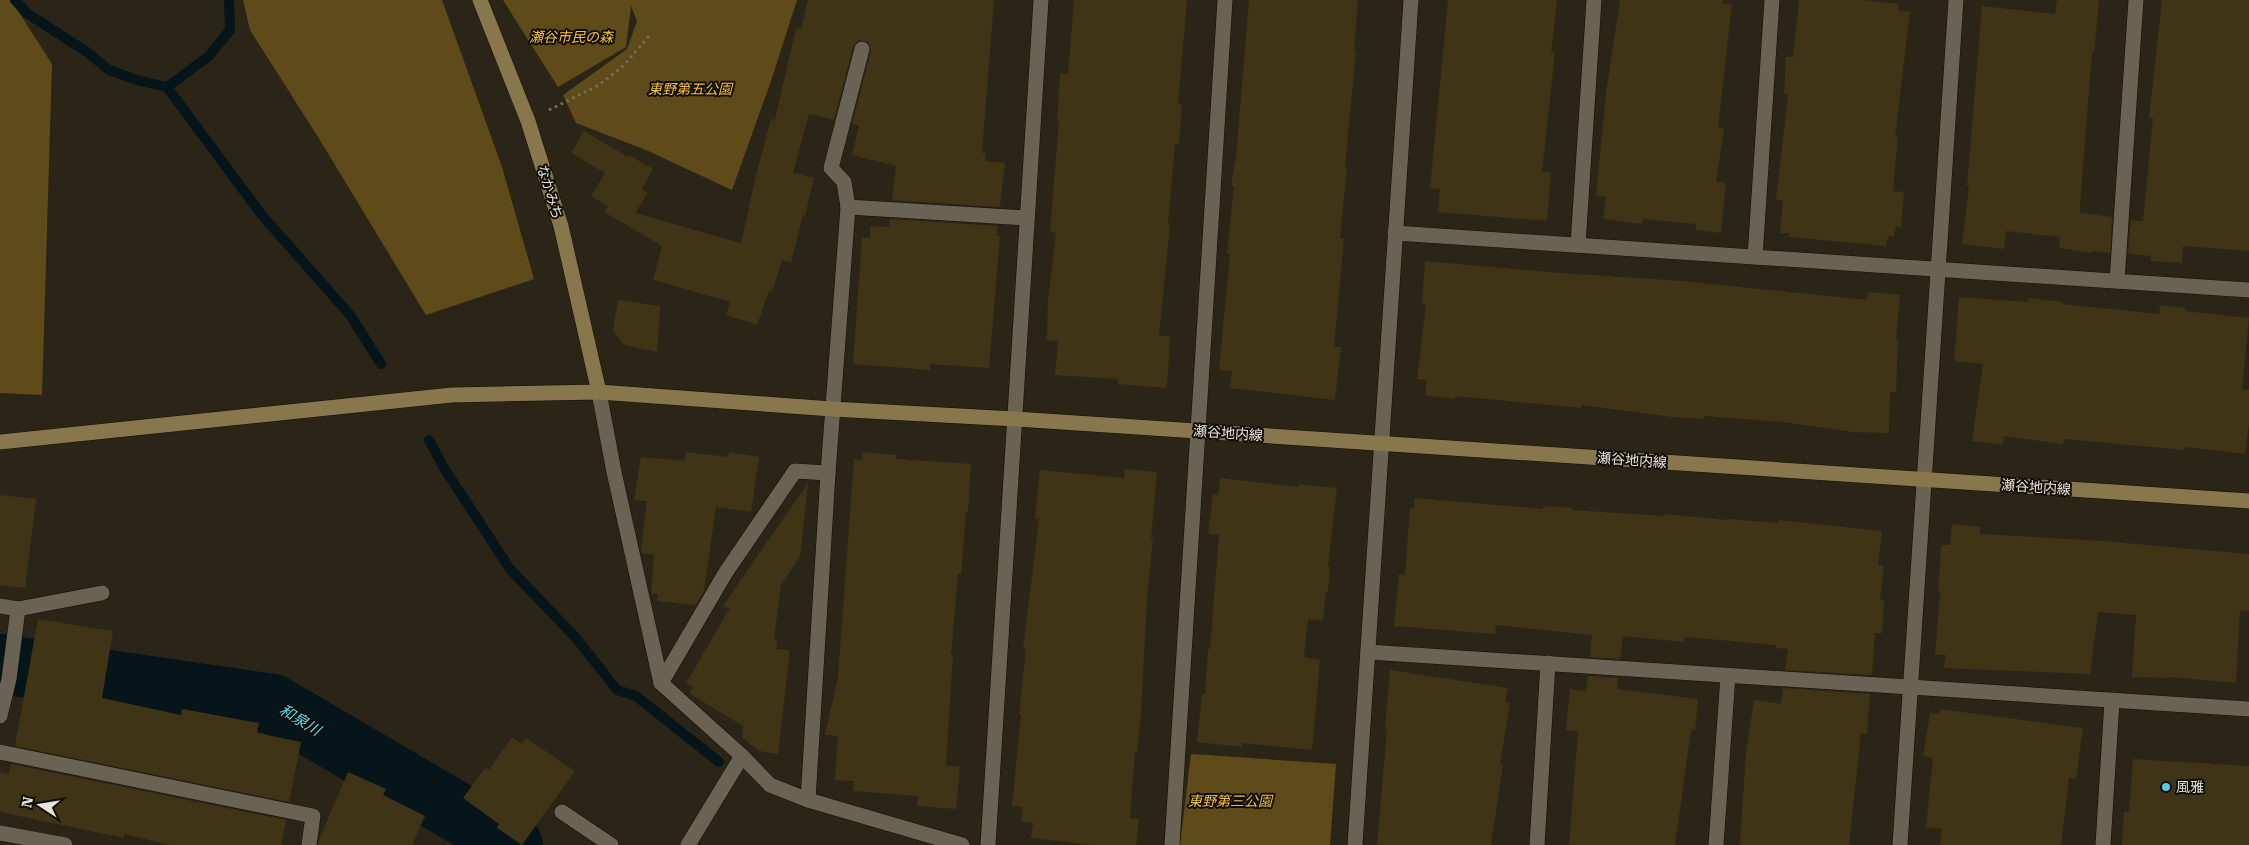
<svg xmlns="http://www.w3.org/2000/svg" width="2249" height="845" font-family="'Roboto Serif','Noto Sans JP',serif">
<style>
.green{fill:#5f4b1a}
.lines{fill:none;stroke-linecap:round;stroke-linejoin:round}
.stream{stroke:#06151a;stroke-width:10}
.river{stroke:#06151a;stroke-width:60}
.building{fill:#403416}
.lane-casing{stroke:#130e03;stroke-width:16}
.street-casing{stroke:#130e03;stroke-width:16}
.secondary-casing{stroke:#130e03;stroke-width:16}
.path{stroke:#736e62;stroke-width:3;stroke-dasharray:2.5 4;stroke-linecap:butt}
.lane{stroke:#6a6253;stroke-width:15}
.street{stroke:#6a6253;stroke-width:15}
.secondary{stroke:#88764d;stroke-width:15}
.poi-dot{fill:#5bc8e6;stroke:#110e08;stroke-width:2}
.labels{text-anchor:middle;stroke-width:4;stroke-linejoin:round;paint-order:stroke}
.park-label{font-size:14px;font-style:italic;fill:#f2c03f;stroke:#110e08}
.street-label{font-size:14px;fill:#e7e3da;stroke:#110e08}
.poi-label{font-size:14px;fill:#e7e3da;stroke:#110e08;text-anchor:start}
.water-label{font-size:15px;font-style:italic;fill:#5ddbfe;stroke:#110e08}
</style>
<rect width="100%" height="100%" fill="#2b2517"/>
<!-- green -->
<g class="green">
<polygon points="0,0 11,0 52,64 42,395 0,393"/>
<polygon points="243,0 442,0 502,167 534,279 426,315 318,137 250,30"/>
<polygon points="503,0 797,0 771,81 732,190 646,150 576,123 563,95 627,49 637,21 631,6 626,47 558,87"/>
<polygon points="1191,754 1336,764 1330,845 1180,845"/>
</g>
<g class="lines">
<!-- stream -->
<g class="stream">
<polyline points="15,0 28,14 87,52 109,70 137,80 167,87 261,214 350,315 381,364"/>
<polyline points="167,87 209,56 230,30 229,0"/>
<polyline points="429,440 444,468 510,569 576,638 617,690 636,696 719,762"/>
</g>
<!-- river -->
<polyline class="river" points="0,664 273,704 513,845"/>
</g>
<!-- building -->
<g class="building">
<polygon points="808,0 994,0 982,153 986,153 985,161 1005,163 1000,207 892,200 896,166 852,155 859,126 852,124 871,51 868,42 859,40 853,47 834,120 809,114 793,173 814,178 805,216 803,215 791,263 782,260 772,292 769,291 757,325 726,315 730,302 653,280 662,246 604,212 608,206 591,196 605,173 571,153 584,131 628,157 629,155 653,169 642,189 648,193 635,213 741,243 755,179 771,119 775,120 796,28 801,29"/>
<polygon points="1074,0 1187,0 1178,104 1182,104 1179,144 1175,144 1168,224 1170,225 1159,336 1170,336 1167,388 1118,384 1118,379 1055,375 1058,341 1047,340 1048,301 1056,233 1050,232 1059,120 1057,120 1060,73 1068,74"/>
<polygon points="1249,0 1358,0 1354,50 1356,51 1345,167 1347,167 1340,238 1344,239 1334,347 1341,347 1335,400 1230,388 1232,371 1219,370 1230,254 1227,254 1234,186 1231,186 1236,157"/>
<polygon points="1448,0 1557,0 1551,53 1555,53 1542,172 1551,172 1547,221 1438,212 1440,189 1430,188"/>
<polygon points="1620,0 1723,0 1722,3 1732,4 1718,128 1724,129 1716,182 1726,183 1721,233 1696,230 1696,224 1643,219 1642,224 1603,219 1606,197 1596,196 1606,93"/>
<polygon points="1799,0 1864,0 1899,4 1898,10 1910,12 1895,137 1898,137 1893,191 1904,192 1901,227 1896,226 1894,237 1888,236 1886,246 1789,237 1789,233 1780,233 1783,200 1776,200 1788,95 1784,94 1786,57 1793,57"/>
<polygon points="2057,0 2099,0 2094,53 2092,52 2080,205 2080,213 2112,217 2110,253 2093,251 2093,253 2059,248 2060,237 2006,231 2004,249 1962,244 1969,187 1967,186 1982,6 2055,14"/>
<polygon points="2162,0 2249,0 2249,251 2183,246 2182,263 2151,261 2151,256 2128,254 2131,220 2143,221 2153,118 2149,118"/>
<polygon points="890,219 998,226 997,236 1000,236 989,368 930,364 930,370 853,364 862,238 870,238 870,226 889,227"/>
<polygon points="1425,261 1561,273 1682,281 1867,300 1868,292 1900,295 1896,340 1898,340 1896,392 1890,392 1889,433 1853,432 1783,422 1704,416 1704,419 1672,417 1581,405 1581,408 1455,396 1455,399 1425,395 1427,380 1417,379 1426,304 1422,304"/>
<polygon points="1959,297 2027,302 2028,298 2063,302 2062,304 2159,314 2160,305 2185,308 2185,311 2249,318 2242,389 2249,390 2249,424 2245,454 2185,447 2184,450 2064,439 2063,444 2004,436 2003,445 1972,441 1983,364 1954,361"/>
<polygon points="618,300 660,306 657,352 624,345 613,331"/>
<polygon points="686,452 728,457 729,452 759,457 751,512 716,507 704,590 696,605 657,601 658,594 651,594 654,555 642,553 641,550 647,501 634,500 641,457 684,461"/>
<polygon points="863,452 896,455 896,459 971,464 968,513 966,512 961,574 958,574 951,655 953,655 946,765 960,767 956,809 917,806 918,796 853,791 854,781 835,780 838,736 825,735 838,677 854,459 863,460"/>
<polygon points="1125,469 1157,472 1151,539 1153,539 1147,598 1141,715 1137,752 1135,752 1130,818 1139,819 1136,845 1093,845 1031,838 1033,823 1021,821 1023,807 1012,806 1021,714 1019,714 1026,649 1023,649 1039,519 1035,519 1040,470 1124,478"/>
<polygon points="1220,478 1298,487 1298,484 1337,488 1328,566 1330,567 1328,592 1326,592 1323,621 1308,619 1304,657 1320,660 1312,750 1242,743 1242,747 1197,742 1202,694 1205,694 1208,649 1210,649 1219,535 1208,534 1213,494 1218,495"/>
<polygon points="808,483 800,557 781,585 774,640 777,640 776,649 790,650 778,754 759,751 742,737 743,726 690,694 693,687 686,683 730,608 722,607"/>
<polygon points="0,495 36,499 25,588 0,585"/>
<polygon points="1415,498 1543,509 1543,506 1572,508 1571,510 1665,516 1665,514 1727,520 1728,519 1778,523 1778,520 1882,531 1878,565 1884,566 1880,600 1884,600 1882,633 1875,633 1872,675 1785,670 1788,649 1776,648 1776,645 1685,637 1684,642 1623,636 1620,659 1590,657 1592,635 1496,625 1495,634 1394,626 1399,574 1405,575 1410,508 1414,508"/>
<polygon points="1952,524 1980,527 1980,534 2103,541 2249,554 2249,611 2240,610 2236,683 2170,677 2170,678 2132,677 2136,615 2098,612 2090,674 1944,668 1946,655 1935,655 1940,592 1938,592 1941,545 1950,545"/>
<polygon points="38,619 113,631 102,698 181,715 182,709 259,723 257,733 301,742 289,802 15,746"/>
<polygon points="1390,670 1508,688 1505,702 1510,703 1500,764 1503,765 1491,845 1377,845 1387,730 1385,729"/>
<polygon points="1588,676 1618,678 1617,689 1698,699 1695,730 1691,730 1675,845 1569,845 1578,732 1566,730 1570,689 1586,691"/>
<polygon points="1783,688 1870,694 1867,734 1861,733 1849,845 1740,845 1746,752 1754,700 1781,704"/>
<polygon points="1940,709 2083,728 2076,779 2069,778 2061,845 1940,845 1942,829 1926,828 1933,758 1923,756 1930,713 1939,714"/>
<polygon points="512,737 522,744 526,738 575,771 522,845 497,828 499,824 463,798 486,767 489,770"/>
<polygon points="2133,759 2249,766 2249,845 2122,845 2124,812 2129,812"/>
<polygon points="11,764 286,820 281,845 170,845 124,834 124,838 0,812 0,772 9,774"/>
<polygon points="348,772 386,789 383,795 425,816 412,845 318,845 320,837"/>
</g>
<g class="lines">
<defs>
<polyline id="lane" points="848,207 844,182 831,168 862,49"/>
<g id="street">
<polyline points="1395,233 2249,290"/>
<polyline points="1578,245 1594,0"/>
<polyline points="1755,257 1772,0"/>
<polyline points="2117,281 2136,0"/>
<polyline points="599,392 614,472 661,683 742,756 770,785 808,800 962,845"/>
<polyline points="0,606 18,609 102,593"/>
<polyline points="1368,652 2249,709"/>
<polyline points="661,683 726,572 795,471 828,473"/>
<polyline points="0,716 9,679 18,609"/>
<polyline points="0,752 313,816 309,845"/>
<polyline points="808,800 828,473 848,207 1027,218"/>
<polyline points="562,812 611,845"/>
<polyline points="0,833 65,845"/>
<polyline points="688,845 742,756"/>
<polyline points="988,845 1041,0"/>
<polyline points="1172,845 1225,0"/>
<polyline points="1355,845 1411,0"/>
<polyline points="1537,845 1548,663"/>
<polyline points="1716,845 1728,676"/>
<polyline points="1900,845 1956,0"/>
<polyline points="2103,845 2112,701"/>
</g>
<g id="secondary">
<polyline points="480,0 528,121 561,226 599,392"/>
<polyline points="0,442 452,395 599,392 832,409 1015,419 2249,501"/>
</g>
</defs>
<!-- lane casing -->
<use href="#lane" class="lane-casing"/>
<!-- street casing -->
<use href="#street" class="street-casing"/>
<!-- secondary casing -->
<use href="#secondary" class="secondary-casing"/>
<!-- path -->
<polyline class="path" points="549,110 599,85 623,66 651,34"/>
<!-- lane -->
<use href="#lane" class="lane"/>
<!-- street -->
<use href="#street" class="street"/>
<!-- secondary -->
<use href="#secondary" class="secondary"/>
</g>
<!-- markers -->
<circle class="poi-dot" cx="2166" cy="787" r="5"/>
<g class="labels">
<!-- park labels -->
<g class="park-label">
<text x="571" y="42">瀬谷市民の森</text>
<text x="690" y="94">東野第五公園</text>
<text x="1230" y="806">東野第三公園</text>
</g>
<!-- street labels -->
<g class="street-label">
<text transform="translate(550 192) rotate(73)" y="5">なかみち</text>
<text transform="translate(1228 433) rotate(4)" y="5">瀬谷地内線</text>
<text transform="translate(1632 460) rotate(4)" y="5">瀬谷地内線</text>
<text transform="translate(2036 487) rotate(4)" y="5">瀬谷地内線</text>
</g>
<!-- poi labels -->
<g class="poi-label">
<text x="2176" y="792">風雅</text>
</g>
<!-- water labels -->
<g class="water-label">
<text transform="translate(300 720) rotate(31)" y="5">和泉川</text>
</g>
</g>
<!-- north arrow -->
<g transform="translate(40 805) rotate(282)" stroke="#110e08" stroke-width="4" paint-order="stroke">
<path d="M0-4L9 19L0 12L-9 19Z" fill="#e7e3da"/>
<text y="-8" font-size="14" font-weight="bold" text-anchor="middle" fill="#e7e3da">N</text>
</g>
</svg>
